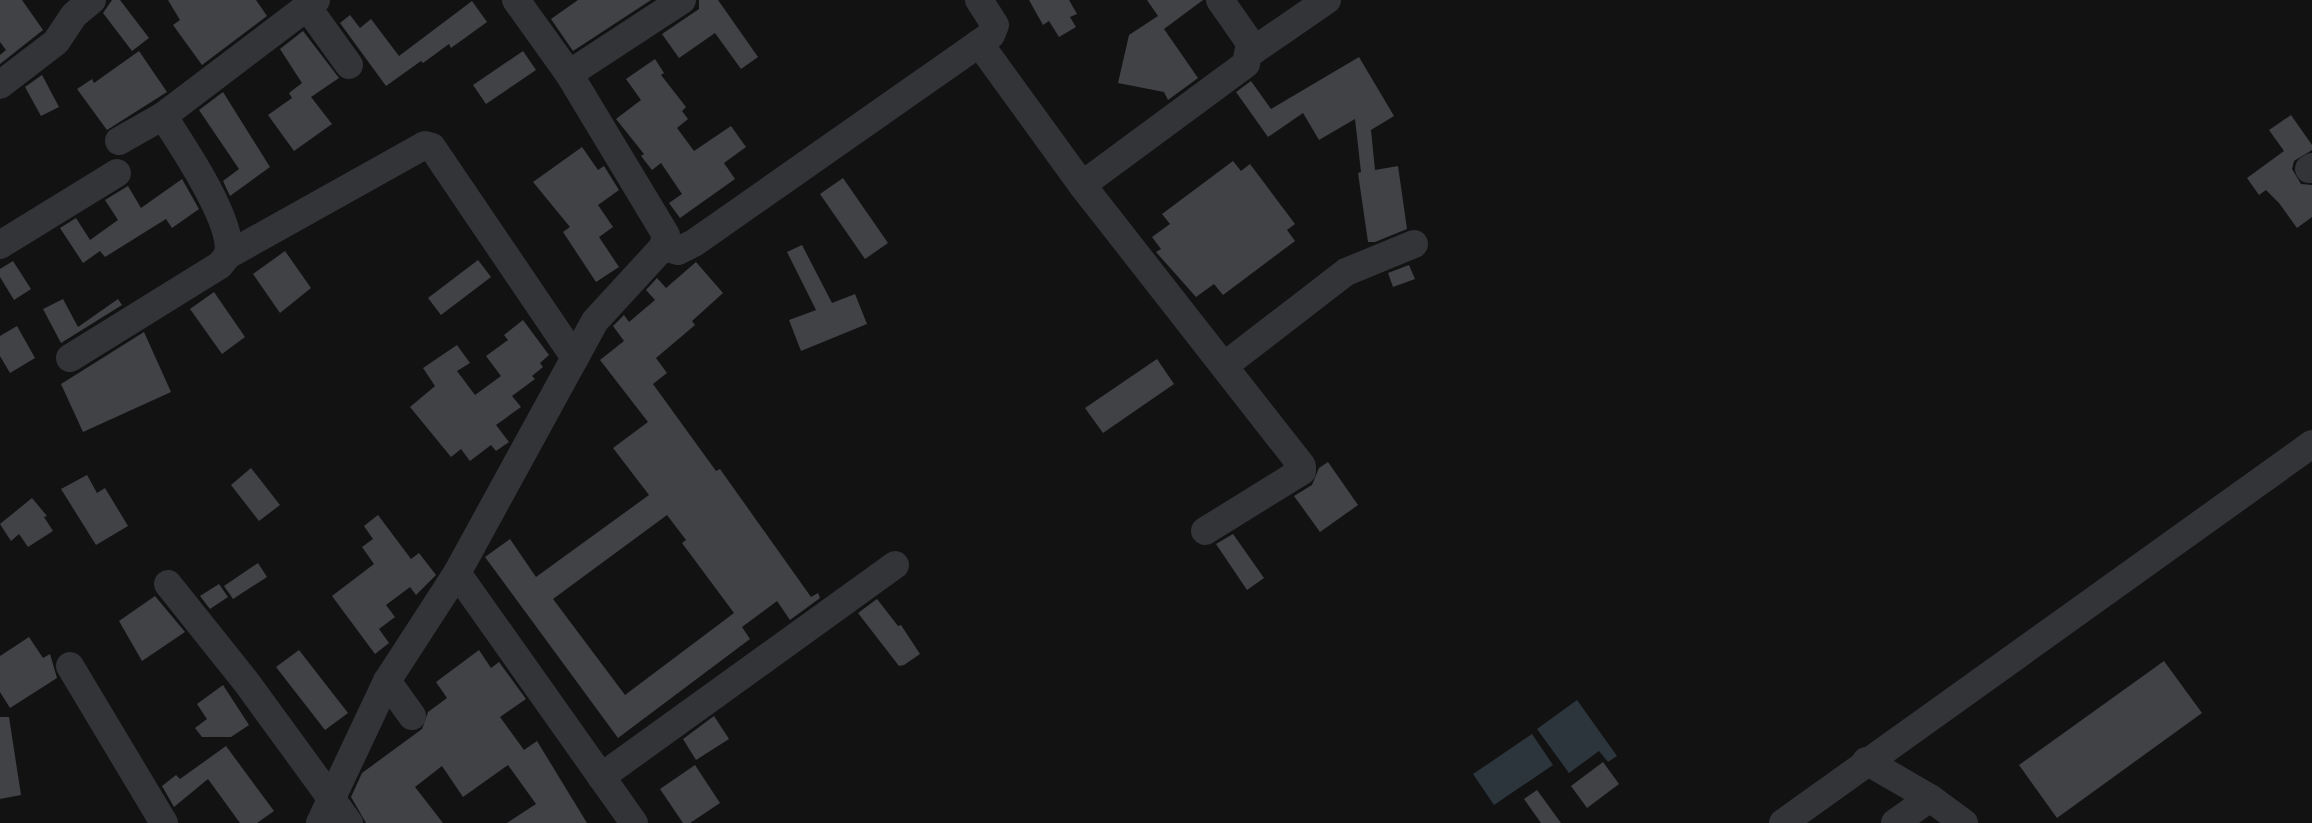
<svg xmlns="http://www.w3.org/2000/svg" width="2312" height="823" font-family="'PT Sans Narrow',sans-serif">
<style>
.water{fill:#2c353b}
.building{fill:#414246;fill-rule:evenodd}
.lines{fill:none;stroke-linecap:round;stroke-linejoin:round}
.minor{stroke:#333438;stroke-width:28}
</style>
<rect width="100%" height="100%" fill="#121213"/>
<!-- water -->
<g class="water">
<polygon points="1577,700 1617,756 1608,762 1599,751 1569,773 1537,729"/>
<polygon points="1532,734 1553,765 1494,805 1473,774"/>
</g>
<!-- building -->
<g class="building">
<polygon points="0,0 22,0 43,30 0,64 0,55 6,50 0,42"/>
<polygon points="112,0 120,0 149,38 132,51 103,13"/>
<polygon points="168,0 256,0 267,16 202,65 173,25 180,20"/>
<polygon points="578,0 651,0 573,51 551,19"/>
<polygon points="699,0 718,0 758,57 741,69 715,33 679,58 662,34 699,9"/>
<polygon points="1029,0 1069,0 1077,14 1070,17 1076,27 1059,37 1049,21 1043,25"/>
<polygon points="1147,0 1203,0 1164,29 1198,78 1168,100 1164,92 1118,83 1129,35 1158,16"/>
<polygon points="472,1 487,22 451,48 449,44 423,63 421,61 386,86 340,23 350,15 360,28 371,19 399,56"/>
<polygon points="303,31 339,78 311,97 332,124 294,151 268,115 292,98 289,93 302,83 280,49"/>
<polygon points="139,51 167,92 107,130 77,89 92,79 94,83"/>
<polygon points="523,51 536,70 486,104 473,85"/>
<polygon points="1359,57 1394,116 1371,130 1375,170 1398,166 1407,229 1375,242 1368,242 1358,173 1361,172 1355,119 1319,140 1303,113 1268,137 1236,92 1251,81 1271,109"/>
<polygon points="655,59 664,73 661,75 686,107 682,111 688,119 677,128 694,151 731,126 746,147 724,163 735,179 680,218 669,203 682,194 661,163 652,170 641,156 644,154 616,119 641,100 626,79"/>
<polygon points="42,75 59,107 41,116 25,87"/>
<polygon points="223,92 270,167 230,196 223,181 239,169 199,110"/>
<polygon points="2291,115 2312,145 2312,150 2294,161 2292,169 2301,184 2312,185 2312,217 2297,228 2279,203 2266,190 2259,195 2247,178 2284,151 2269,130"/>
<polygon points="582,147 598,170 604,166 619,190 598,205 613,227 599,237 619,267 596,282 563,232 570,227 533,182"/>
<polygon points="1233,161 1241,171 1250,164 1295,224 1287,230 1295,241 1223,295 1214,284 1196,297 1156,252 1161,249 1152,237 1170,224 1162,214"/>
<polygon points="843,178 888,243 865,259 820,194"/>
<polygon points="182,179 199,209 172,228 166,219 105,257 100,251 83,263 60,228 76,218 90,240 118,220 105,200 128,186 141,208"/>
<polygon points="802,245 832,303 855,294 867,324 801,351 789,320 816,310 787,252"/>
<polygon points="285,251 311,288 280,313 253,274"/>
<polygon points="478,260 491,277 441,315 428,298"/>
<polygon points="13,261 31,289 14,300 0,277 0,269"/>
<path d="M 696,262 L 723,293 L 692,321 L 695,325 L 656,358 L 667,373 L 653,384 L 716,471 L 720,469 L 811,597 L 818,593 L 820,598 L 790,620 L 777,601 L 742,627 L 750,639 L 618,738 L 485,557 L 510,539 L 536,577 L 649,495 L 613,448 L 648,422 L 600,360 L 624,341 L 613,326 L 624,315 L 629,322 L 655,300 L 646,290 L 657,278 L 666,288 ZM 667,515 L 686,540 L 682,543 L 734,613 L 625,695 L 553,599 Z"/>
<polygon points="1409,265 1415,279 1393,287 1388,273"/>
<polygon points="214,292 245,337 222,354 190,309"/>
<polygon points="63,299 78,327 118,299 122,305 61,343 43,309"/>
<polygon points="523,320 549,355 540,363 543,367 532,376 535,379 512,396 521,407 496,425 509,442 496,451 491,445 470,461 461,449 451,457 410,407 435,386 423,368 457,345 470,363 457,371 475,395 501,376 486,356 508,340 504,335"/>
<polygon points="17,326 35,358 10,373 0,356 0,336"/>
<polygon points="144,332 171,392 83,432 61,384"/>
<polygon points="1157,359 1174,384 1103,433 1085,408"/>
<polygon points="1328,462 1358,505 1320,532 1294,496 1312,485 1319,468"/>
<polygon points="251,468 280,505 259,521 231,485"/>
<polygon points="87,475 97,493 105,488 128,526 96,545 61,489"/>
<polygon points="32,498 47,516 44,517 53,531 28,547 19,534 11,541 0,524"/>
<polygon points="378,515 411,559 419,553 436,575 416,595 410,587 386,605 395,617 379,629 389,643 375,654 332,596 374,564 362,547 373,539 364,526"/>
<polygon points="1233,534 1264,578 1247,590 1216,544"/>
<polygon points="258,563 267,577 233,599 224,586"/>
<polygon points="219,584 228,597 210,609 200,596"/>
<polygon points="155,596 185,632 142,661 119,621"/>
<polygon points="877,599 898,626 901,625 920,654 904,665 899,666 858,613"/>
<polygon points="29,637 43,658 50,654 57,678 10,708 0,692 0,656"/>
<polygon points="299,650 348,713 325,730 276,667"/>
<polygon points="479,650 491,668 499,662 526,699 500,717 524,750 537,741 587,823 507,823 536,804 508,765 463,797 442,766 415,787 443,823 366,823 351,797 362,773 422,729 428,712 447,698 436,682"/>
<polygon points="2164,661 2202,713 2057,818 2019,765"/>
<polygon points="223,685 249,725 231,737 202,737 195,728 207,719 197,704"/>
<polygon points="714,716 729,739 696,760 683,739"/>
<polygon points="0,717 9,717 21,795 0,799"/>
<polygon points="226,746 274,811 257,823 240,823 208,779 174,807 162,786 176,775 180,779"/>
<polygon points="1603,762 1619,784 1587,808 1571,786"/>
<polygon points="695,765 720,803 690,823 683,823 660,789"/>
<polygon points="1537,790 1561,823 1541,823 1524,799"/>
</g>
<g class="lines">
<!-- minor -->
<g class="minor">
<polyline points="308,8 349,65"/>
<polyline points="979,43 1082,185 1302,466 1302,471 1205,531"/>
<polyline points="1250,53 1327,0"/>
<polyline points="569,74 682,0"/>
<polyline points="0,85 56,42 74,15 92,0"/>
<path d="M 163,116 C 182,145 235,223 228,255"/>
<polyline points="119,141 163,116 316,0"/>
<polyline points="2309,169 2312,167"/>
<polyline points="1082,185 1246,64 1250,43 1220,0"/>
<polyline points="0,245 117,173"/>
<polyline points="663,247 678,251 694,243 991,35 995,25 979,0"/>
<polyline points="70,358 220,265 228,255 425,145 432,147 575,358"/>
<polyline points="1224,366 1346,272 1414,244"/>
<polyline points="457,573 634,823"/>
<polyline points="168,584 247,683 349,823"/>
<polyline points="70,666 164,823"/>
<polyline points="387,681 412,716"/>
<polyline points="1866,761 1930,798 1964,823"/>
<polyline points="601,777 895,565"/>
<polyline points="320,823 387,681 457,573 595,321 663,247 666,235 569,74 516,0"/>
<polyline points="1783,823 2312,444"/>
<polyline points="1895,823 1930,798"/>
</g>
</g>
</svg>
